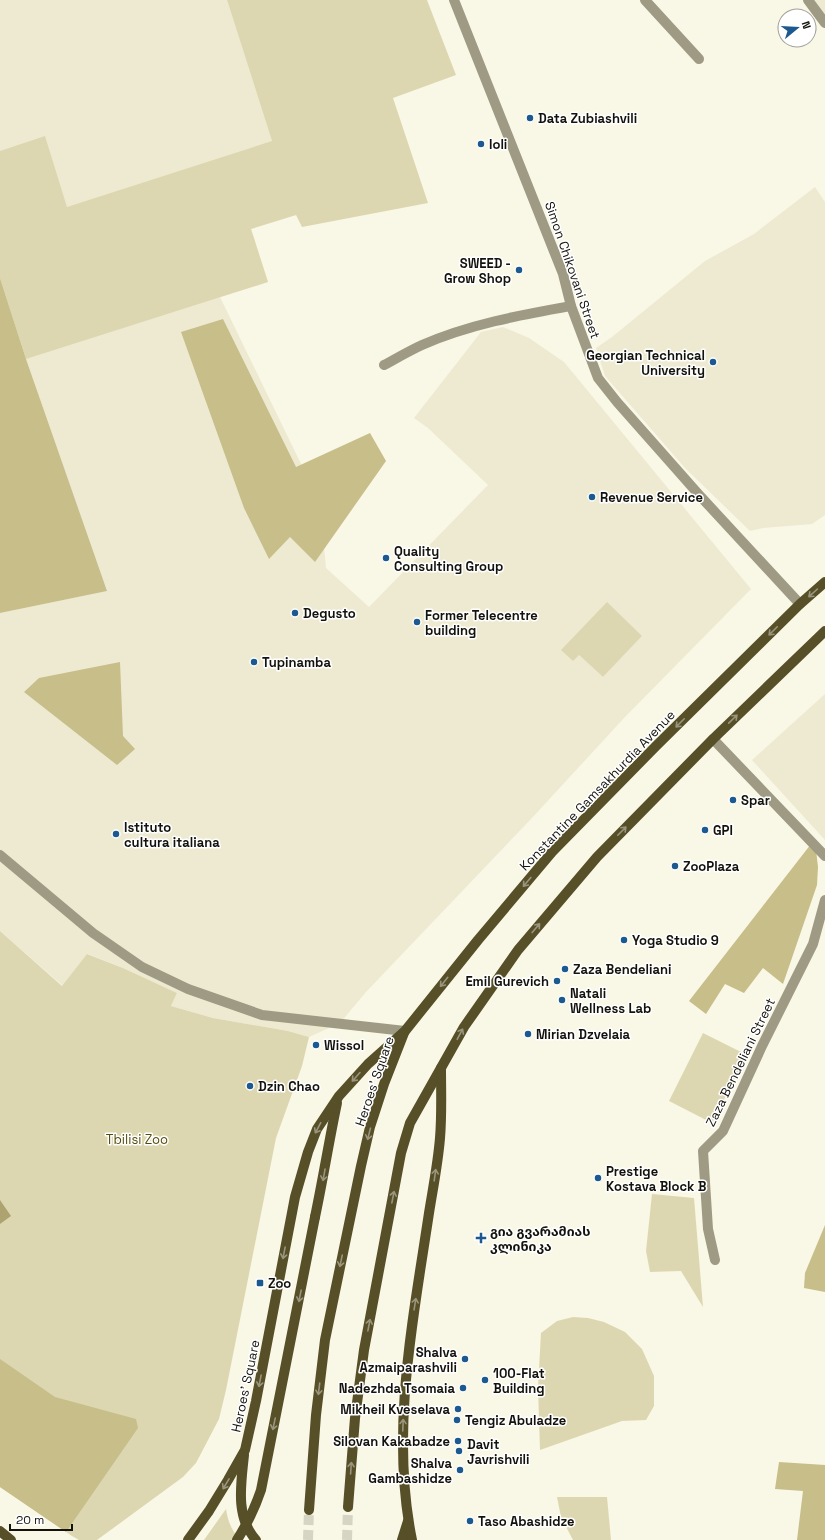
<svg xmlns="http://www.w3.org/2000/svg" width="825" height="1540" font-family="'Space Grotesk','Noto Sans Georgian',sans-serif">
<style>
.built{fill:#eeead1;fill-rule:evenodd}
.green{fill:#ddd7b1}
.forest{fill:#c7be8a}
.water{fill:#aca371}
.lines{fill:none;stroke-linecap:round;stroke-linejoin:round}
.major-tunnel{stroke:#d6d5c4;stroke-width:10;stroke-dasharray:10 5;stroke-linecap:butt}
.minor{stroke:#9e9a84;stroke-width:10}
.major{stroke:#564f28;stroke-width:10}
.major-bridge{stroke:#564f28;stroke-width:10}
.oneway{stroke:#9a957e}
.poi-dot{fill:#1b598f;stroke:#fff;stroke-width:1.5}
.labels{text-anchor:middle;stroke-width:3;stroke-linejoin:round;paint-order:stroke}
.poi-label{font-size:13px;font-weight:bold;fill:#13120c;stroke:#fff;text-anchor:start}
.street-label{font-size:13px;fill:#13120c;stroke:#fff}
.park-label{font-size:13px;fill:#554b0c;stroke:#fff}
</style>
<rect width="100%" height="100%" fill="#f9f7e5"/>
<!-- built -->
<g class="built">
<path d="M 0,0 L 227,0 L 296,215 L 251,229 L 268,282 L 220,297 L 320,503 L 326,568 L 369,607 L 488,485 L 428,428 L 414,418 L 481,332 L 503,327 L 529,338 L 564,362 L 751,589 L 625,717 L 531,819 L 366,992 L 340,1023 L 309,1037 L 288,1031 L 213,1018 L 171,1006 L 177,993 L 123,968 L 88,954 L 63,986 L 0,931 L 0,613 L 106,591 L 26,359 L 0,278 ZM 642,636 L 603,677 L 579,655 Z"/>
<polygon points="814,0 825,0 825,16"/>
<polygon points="815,187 825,202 825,515 812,524 763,528 750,531 685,468 605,376 596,348 612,337 705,261 754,234"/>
<polygon points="825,694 825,840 752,760"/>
</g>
<!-- green -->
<g class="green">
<polygon points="227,0 427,0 456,75 393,98 428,203 302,227 296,215 251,229 268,282 26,359 0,278 0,151 45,136 67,207 272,141"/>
<polygon points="607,602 642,636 603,677 579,655 573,661 561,650"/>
<polygon points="0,931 62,986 87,954 123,968 177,993 171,1006 213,1018 288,1031 309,1037 302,1066 276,1138 226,1390 219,1419 196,1463 183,1477 97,1540 79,1540 72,1536 0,1487"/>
<polygon points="703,1033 747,1055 712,1123 669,1101"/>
<polygon points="652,1194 694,1198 703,1307 681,1271 650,1272 646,1251"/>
<polygon points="573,1317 588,1318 604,1322 625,1332 642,1349 654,1376 654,1406 646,1420 622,1421 540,1450 538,1387 541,1333 557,1321"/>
<polygon points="557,1497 607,1497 611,1540 573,1540 561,1517"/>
<path d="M 226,1509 C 228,1522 232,1531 240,1540 L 204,1540 Z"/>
</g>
<!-- forest -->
<g class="forest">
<polygon points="0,278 26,359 107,591 0,613"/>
<polygon points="223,319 296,467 370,433 386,461 315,562 290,537 269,559 244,508 181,332"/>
<polygon points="120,662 123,736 135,749 117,765 24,692 39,678"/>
<polygon points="811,844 816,850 818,867 817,885 783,984 763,968 744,993 725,984 706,1014 689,1001"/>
<polygon points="825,1225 825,1292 804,1288 805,1273"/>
<polygon points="0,1359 55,1397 136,1419 138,1428 66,1532 0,1487"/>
<polygon points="779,1462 825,1465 825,1540 797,1540 803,1491 775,1489"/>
</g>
<!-- water -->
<polygon class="water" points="0,1200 11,1216 0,1224"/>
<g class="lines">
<!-- major-tunnel -->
<g class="major-tunnel">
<polyline points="308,1540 309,1510"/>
<polyline points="347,1540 348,1507"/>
</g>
<!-- minor -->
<g class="minor">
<polyline points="454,0 563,274 571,306 598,378 617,402 701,497 800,604"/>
<polyline points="645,0 699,59"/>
<polyline points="808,0 825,23"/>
<path d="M 384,365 C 397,358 409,351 422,345 C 470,324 521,315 571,306"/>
<polyline points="713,739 825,856"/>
<polyline points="0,855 93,933 142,967 188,989 262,1015 405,1031"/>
<polyline points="715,1260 708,1229 703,1151 723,1131 762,1046 813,944 825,900"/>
</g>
<!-- major -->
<g class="major">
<path d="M 315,1217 C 323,1179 329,1141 337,1103"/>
<path d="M 244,1455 C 241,1484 235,1517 256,1540"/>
<polyline points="348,1507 355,1418 364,1350 401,1153 410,1123 464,1027 518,950 597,857 713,739 825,631"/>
<polyline points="309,1510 316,1415 325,1340 361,1166 370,1127 384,1084 404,1033"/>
<polyline points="0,1531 11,1540"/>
<polyline points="188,1540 209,1511 228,1480 245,1450 256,1401 295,1197 308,1152 317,1129 339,1096 368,1064 405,1031 478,940 552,852 656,746 800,604 825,582"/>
<polyline points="402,1540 408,1521"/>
<path d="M 412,1540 C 390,1432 413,1320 429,1213 C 433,1188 438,1163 440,1138 C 442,1115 441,1091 441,1068"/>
</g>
<!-- major-bridge -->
<path class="major-bridge" d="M 237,1540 C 247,1524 255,1508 261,1490 L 315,1217"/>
</g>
<!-- one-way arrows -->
<defs><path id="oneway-shaft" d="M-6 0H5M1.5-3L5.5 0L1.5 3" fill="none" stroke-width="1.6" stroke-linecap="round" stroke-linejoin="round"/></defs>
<g class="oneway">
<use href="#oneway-shaft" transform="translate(813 593) rotate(138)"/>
<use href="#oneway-shaft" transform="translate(773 631) rotate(135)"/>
<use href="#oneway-shaft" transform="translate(733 719) rotate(-44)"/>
<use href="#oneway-shaft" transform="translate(680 723) rotate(135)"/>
<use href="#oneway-shaft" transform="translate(622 831) rotate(-45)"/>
<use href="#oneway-shaft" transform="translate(527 882) rotate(130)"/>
<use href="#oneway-shaft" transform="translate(536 928) rotate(-50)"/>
<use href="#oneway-shaft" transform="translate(444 982) rotate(129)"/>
<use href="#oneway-shaft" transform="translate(460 1034) rotate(-62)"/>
<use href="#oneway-shaft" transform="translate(356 1077) rotate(132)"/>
<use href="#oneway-shaft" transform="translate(318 1128) rotate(118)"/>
<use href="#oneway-shaft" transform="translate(369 1134) rotate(104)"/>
<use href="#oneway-shaft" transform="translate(324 1175) rotate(100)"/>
<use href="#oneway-shaft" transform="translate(435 1175) rotate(-82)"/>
<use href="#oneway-shaft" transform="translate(393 1197) rotate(-79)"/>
<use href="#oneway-shaft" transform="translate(284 1253) rotate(101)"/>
<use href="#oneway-shaft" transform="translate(341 1261) rotate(102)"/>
<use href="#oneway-shaft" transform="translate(300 1296) rotate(101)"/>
<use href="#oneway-shaft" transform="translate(415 1304) rotate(-81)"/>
<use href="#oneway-shaft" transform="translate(369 1325) rotate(-79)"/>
<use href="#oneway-shaft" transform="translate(260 1381) rotate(101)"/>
<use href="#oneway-shaft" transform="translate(319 1389) rotate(97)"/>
<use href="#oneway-shaft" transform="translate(274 1424) rotate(102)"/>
<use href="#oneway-shaft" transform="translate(403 1425) rotate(-88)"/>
<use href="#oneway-shaft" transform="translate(351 1468) rotate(-86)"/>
<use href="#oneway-shaft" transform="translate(226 1484) rotate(121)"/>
</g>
<!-- markers -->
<g class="poi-dot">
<circle cx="530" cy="118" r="4"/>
<circle cx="481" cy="144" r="4"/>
<circle cx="519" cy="270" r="4"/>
<circle cx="713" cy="362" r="4"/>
<circle cx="592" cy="497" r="4"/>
<circle cx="386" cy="558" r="4"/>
<circle cx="295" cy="613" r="4"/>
<circle cx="417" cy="622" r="4"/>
<circle cx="254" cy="662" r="4"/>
<circle cx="733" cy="800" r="4"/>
<circle cx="705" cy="830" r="4"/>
<circle cx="116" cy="834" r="4"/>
<circle cx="675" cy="866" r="4"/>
<circle cx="624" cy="940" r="4"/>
<circle cx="565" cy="969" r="4"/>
<circle cx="557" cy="981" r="4"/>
<circle cx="562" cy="1000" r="4"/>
<circle cx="528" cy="1034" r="4"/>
<circle cx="316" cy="1045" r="4"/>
<circle cx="250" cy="1086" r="4"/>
<circle cx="598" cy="1178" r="4"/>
<path d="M479 1232h4v4h4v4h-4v4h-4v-4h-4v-4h4z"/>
<rect x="256" y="1279" width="8" height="8" rx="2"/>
<circle cx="465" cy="1359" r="4"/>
<circle cx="485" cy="1380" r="4"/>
<circle cx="463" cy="1388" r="4"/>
<circle cx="458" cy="1409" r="4"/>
<circle cx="457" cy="1420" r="4"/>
<circle cx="458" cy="1441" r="4"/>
<circle cx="459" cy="1451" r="4"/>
<circle cx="460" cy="1470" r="4"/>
<circle cx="470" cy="1521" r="4"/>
</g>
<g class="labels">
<!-- poi labels -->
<g class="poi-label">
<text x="538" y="123">Data Zubiashvili</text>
<text x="489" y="149">Ioli</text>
<text x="511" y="268" text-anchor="end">SWEED -<tspan x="511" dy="15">Grow Shop</tspan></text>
<text x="705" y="360" text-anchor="end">Georgian Technical<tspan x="705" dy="15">University</tspan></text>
<text x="600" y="502">Revenue Service</text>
<text x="394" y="556">Quality<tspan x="394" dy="15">Consulting Group</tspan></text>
<text x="303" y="618">Degusto</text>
<text x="425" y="620">Former Telecentre<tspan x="425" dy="15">building</tspan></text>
<text x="262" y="667">Tupinamba</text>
<text x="741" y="805">Spar</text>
<text x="124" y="832">Istituto<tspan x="124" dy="15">cultura italiana</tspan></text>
<text x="713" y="835">GPI</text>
<text x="683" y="871">ZooPlaza</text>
<text x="632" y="945">Yoga Studio 9</text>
<text x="573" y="974">Zaza Bendeliani</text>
<text x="549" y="986" text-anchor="end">Emil Gurevich</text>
<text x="570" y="998">Natali<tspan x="570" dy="15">Wellness Lab</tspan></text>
<text x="536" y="1039">Mirian Dzvelaia</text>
<text x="324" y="1050">Wissol</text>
<text x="258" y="1091">Dzin Chao</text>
<text x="606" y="1176">Prestige<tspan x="606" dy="15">Kostava Block B</tspan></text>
<text x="490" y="1236">გია გვარამიას<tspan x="490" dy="15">კლინიკა</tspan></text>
<text x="268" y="1288">Zoo</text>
<text x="457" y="1357" text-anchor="end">Shalva<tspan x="457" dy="15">Azmaiparashvili</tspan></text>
<text x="493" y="1378">100-Flat<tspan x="493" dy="15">Building</tspan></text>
<text x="455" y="1393" text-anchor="end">Nadezhda Tsomaia</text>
<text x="450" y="1414" text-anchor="end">Mikheil Kveselava</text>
<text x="465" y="1425">Tengiz Abuladze</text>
<text x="450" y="1446" text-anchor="end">Silovan Kakabadze</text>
<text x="467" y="1449">Davit<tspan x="467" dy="15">Javrishvili</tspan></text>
<text x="452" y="1468" text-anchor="end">Shalva<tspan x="452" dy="15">Gambashidze</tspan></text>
<text x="478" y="1526">Taso Abashidze</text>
</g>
<!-- street labels -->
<g class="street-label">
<text transform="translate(573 270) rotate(71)" y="5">Simon Chikovani Street</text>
<text transform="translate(597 790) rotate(-46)" y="5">Konstantine Gamsakhurdia Avenue</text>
<text transform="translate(740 1062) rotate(-64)" y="5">Zaza Bendeliani Street</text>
<text transform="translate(374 1081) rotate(-71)" y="5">Heroes' Square</text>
<text transform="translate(245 1386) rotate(-78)" y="5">Heroes' Square</text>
</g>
<!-- park labels -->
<g class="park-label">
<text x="137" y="1144">Tbilisi Zoo</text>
</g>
</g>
<!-- north arrow -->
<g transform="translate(797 28) rotate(72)"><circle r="19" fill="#ffffff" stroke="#a1a09e"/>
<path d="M0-3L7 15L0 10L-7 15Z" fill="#1b598f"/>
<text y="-6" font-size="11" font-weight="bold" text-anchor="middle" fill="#13120c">N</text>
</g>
<!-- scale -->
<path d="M10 1524v6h62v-6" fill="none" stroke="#13120c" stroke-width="2"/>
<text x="16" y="1524" font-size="12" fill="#13120c" stroke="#ffffff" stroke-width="3" paint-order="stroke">20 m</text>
</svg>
